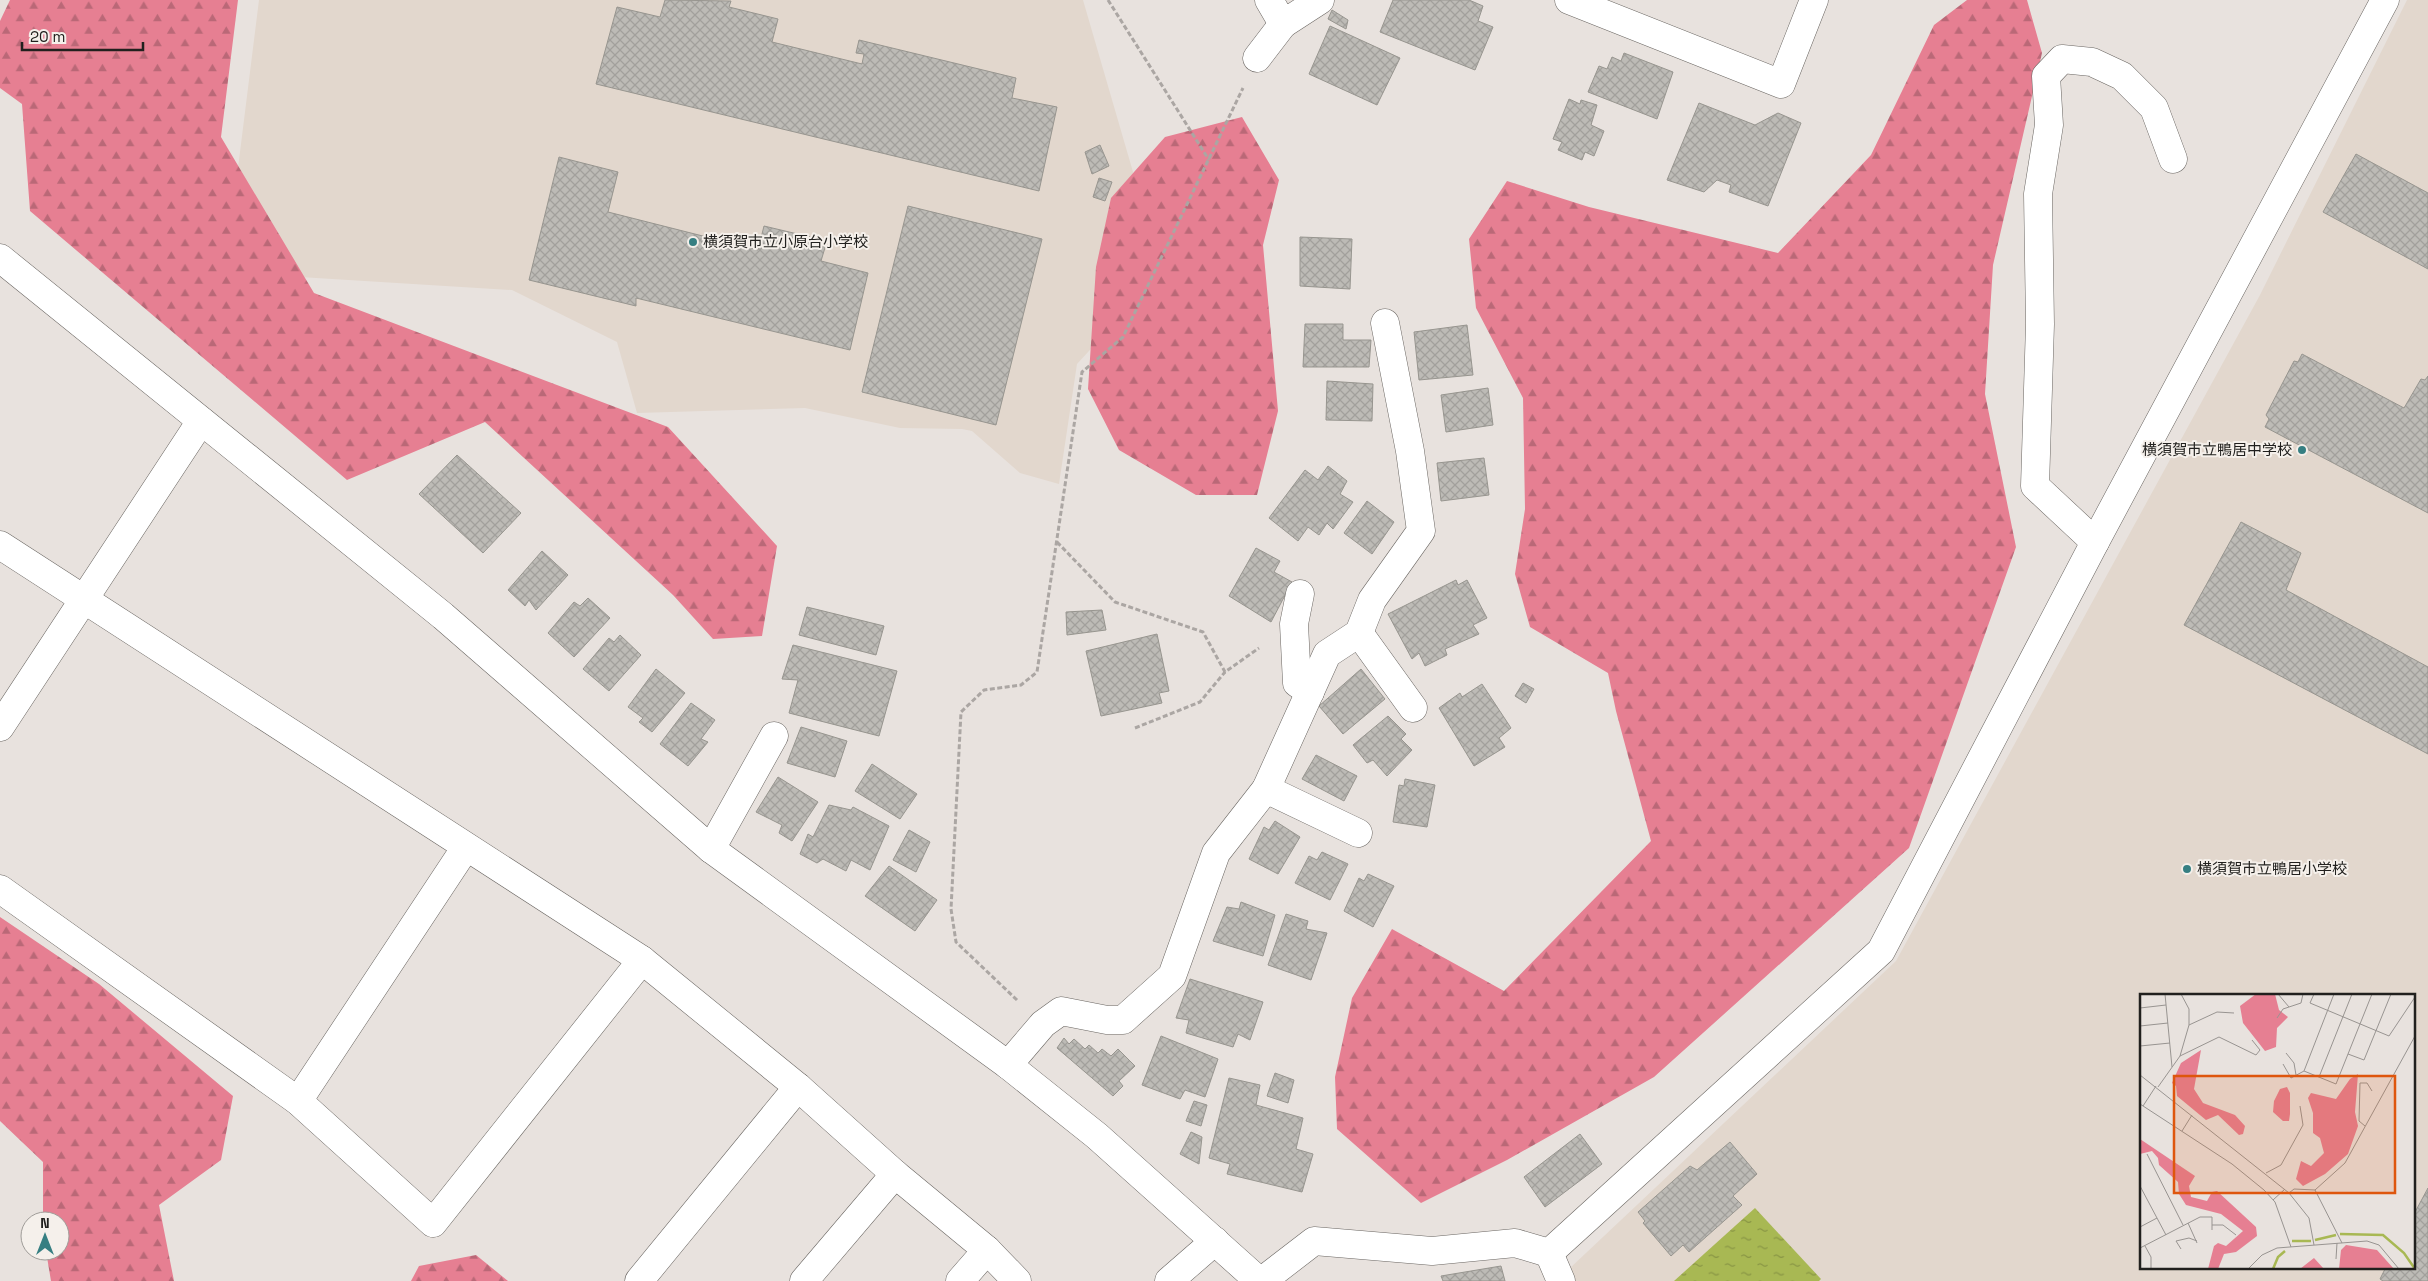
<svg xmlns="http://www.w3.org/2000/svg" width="2428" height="1281" font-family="'Space Grotesk','Noto Sans JP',sans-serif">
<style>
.built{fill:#e2d7cd;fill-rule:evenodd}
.forest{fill:url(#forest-firs)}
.water{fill:url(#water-ripples)}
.building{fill:url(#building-cross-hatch);stroke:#97958f}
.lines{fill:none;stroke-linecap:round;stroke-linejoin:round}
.minor-casing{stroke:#6a6662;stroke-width:29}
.path{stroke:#aba6a3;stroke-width:3;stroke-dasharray:5 2.5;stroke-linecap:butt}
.minor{stroke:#fff;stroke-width:28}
.poi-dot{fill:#367f82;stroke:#f5f0eb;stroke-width:2}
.labels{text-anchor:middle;stroke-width:4;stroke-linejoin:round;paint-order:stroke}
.poi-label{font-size:15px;fill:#21201e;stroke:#f5f0eb;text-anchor:start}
.inset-river{fill:none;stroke:#a8b853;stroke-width:2.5}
.inset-road{fill:none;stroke:#989491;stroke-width:1}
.view{fill:#de560d;fill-opacity:0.15;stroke:#de560d;stroke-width:2.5}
.inset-edge{fill:none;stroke:#21201e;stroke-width:2.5}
</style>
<defs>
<pattern id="forest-firs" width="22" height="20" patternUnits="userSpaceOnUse" patternTransform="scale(1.25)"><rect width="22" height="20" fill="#e67f92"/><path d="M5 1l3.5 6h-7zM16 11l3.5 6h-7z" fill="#ba6877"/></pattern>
<pattern id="water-ripples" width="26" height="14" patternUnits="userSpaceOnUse" patternTransform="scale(1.25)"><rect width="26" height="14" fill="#a8b853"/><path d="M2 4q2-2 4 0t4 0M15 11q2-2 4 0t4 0" fill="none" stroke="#889544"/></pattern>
<pattern id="building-cross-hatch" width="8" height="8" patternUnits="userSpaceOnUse" patternTransform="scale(1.25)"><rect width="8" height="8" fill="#bdbbb6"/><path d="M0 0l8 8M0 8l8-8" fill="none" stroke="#a2a09c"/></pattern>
</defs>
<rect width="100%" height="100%" fill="#e8e2de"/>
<!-- built -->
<g class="built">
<polygon points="259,0 1083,0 1133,172 1100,339 1077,364 1059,484 1020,473 972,431 962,429 900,428 805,408 637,413 617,342 512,290 300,277 233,208"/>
<path d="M 2407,0 L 2428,0 L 2428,1281 L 1575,1281 L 1569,1269 L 1896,961 L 2260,295 ZM 2142,995 L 2414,995 L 2414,1267 L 2142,1267 Z"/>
</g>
<!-- forest -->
<g class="forest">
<polygon points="10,0 238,0 221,137 314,293 668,427 777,546 762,636 713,639 673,595 485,422 347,480 30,211 22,104 0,88 0,21"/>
<polygon points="1967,0 2027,0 2042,53 1993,265 1985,394 2016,547 1909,848 1654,1077 1507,1160 1421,1203 1337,1129 1335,1077 1352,998 1392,929 1504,991 1651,841 1616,711 1608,673 1530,627 1515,574 1525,509 1523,398 1476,308 1469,239 1507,181 1589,207 1778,253 1871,155 1934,25"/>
<polygon points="1242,117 1279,180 1263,245 1278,411 1257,495 1196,495 1119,450 1088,389 1096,267 1111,198 1165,137"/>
<polygon points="0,917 99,984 233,1096 221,1160 159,1205 174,1281 51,1281 46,1251 60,1251 60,1221 43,1221 43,1162 0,1121"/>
<polygon points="476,1255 508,1281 411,1281 419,1266"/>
</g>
<!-- water -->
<polygon class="water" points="1755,1208 1821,1279 1819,1281 1674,1281"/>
<!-- building -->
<g class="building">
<polygon points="665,0 731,1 729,7 778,19 772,42 862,64 864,54 856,53 859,40 1016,78 1012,98 1057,107 1039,191 596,84 617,7 660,17"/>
<polygon points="1393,0 1469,0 1483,6 1478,21 1493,27 1475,70 1380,32"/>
<polygon points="1332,10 1348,20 1346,29 1328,19"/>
<polygon points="1330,26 1400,58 1377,105 1309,74"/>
<polygon points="1624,53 1673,72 1657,119 1588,92 1599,66 1607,69 1612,57 1621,61"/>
<polygon points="1569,99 1580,104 1581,100 1597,105 1591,125 1604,131 1594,156 1585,152 1582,160 1558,150 1562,142 1553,139"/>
<polygon points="1699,103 1755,125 1778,113 1801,123 1768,206 1729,192 1731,185 1717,180 1704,192 1667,180"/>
<polygon points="1100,145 1109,166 1092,174 1085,152"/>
<polygon points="2356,154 2428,193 2428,269 2323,212"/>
<polygon points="559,157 618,172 608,212 758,250 764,226 827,241 821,261 868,273 850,350 636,298 636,306 529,280"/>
<polygon points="1099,178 1112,182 1105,201 1093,197"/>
<polygon points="908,206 1042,239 996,425 862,392"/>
<polygon points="1300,237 1352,239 1350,289 1300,286"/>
<polygon points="1305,324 1343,324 1343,340 1371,340 1369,367 1303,367"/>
<polygon points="1467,325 1473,375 1419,380 1414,332"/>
<polygon points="2302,354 2404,408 2421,379 2425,380 2428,376 2428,513 2265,427 2269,419 2266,415 2294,361 2298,362"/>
<polygon points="1327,381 1373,384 1372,421 1326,420"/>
<polygon points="1488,388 1493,425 1446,432 1441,395"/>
<polygon points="457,455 521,513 483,553 419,494"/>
<polygon points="1484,458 1489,495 1441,501 1437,463"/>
<polygon points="1328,466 1347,481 1340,494 1353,502 1333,529 1327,523 1319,535 1308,527 1298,541 1269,518 1305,470 1318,480"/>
<polygon points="1367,501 1394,522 1372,554 1344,533"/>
<polygon points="2241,522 2301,553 2286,590 2428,667 2428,754 2184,625"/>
<polygon points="1256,548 1280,561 1274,572 1292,582 1271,622 1229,596"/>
<polygon points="542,551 568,575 536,610 529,600 525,606 508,590"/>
<polygon points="1456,580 1458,585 1467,580 1487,618 1473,625 1479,634 1445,649 1447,655 1425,666 1419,653 1412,659 1388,614"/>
<polygon points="588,598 610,618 574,657 548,633 574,602 580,606"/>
<polygon points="807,607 884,626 876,655 799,635"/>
<polygon points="1102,610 1106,630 1067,635 1066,612"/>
<polygon points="1157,634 1169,691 1159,693 1162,703 1101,716 1086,651"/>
<polygon points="620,635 641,655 609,691 583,669 609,638 614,642"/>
<polygon points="793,645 897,671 879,736 789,713 798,680 782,679"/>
<polygon points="656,669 685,693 652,732 639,722 643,718 628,707"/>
<polygon points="1361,669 1385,699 1343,734 1319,706"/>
<polygon points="1523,683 1534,689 1526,703 1515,696"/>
<polygon points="1482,684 1511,728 1499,738 1505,747 1474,766 1439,708 1460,693 1462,697"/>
<polygon points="691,703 715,720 701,739 708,742 688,766 660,744"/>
<polygon points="1388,716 1406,734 1401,739 1412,750 1387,776 1373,760 1367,763 1353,745"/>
<polygon points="801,727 847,741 835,777 787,763"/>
<polygon points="1316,755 1357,776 1344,801 1302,779"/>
<polygon points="872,764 917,794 900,819 855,791"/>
<polygon points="778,777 818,802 792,841 779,833 782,825 756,812"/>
<polygon points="1405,779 1435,785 1427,827 1393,822 1399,785 1404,786"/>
<polygon points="829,805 851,810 853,807 889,826 870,870 851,860 846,871 823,859 817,863 800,854 808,834 813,837"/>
<polygon points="1275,821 1300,837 1278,874 1249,859 1264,827 1269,830"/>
<polygon points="909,830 930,842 916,872 893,860"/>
<polygon points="1322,852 1348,864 1330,900 1295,883 1309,856 1317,860"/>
<polygon points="889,866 937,900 915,931 865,896"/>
<polygon points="1368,874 1394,886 1373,927 1344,911 1359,878 1364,881"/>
<polygon points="1241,902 1275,915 1263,956 1213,941 1227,907 1239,909"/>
<polygon points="1286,914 1308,921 1306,929 1327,933 1311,980 1268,965"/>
<polygon points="1190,979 1263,1002 1250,1040 1238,1034 1233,1047 1186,1033 1189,1020 1176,1018"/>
<polygon points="1161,1036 1218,1059 1205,1097 1185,1090 1180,1099 1142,1085"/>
<polygon points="1064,1038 1069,1044 1074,1039 1085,1049 1089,1045 1098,1053 1102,1049 1111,1056 1118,1049 1135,1066 1119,1081 1123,1086 1113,1096 1057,1048"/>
<polygon points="1275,1073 1294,1080 1288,1103 1267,1096"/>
<polygon points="1229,1078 1260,1085 1256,1105 1303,1118 1296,1149 1313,1154 1302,1192 1227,1174 1230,1164 1209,1158"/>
<polygon points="1194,1101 1207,1105 1201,1126 1186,1121"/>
<polygon points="1191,1132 1202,1137 1199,1164 1180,1154"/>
<polygon points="1580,1134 1602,1164 1545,1207 1524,1177"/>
<polygon points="1730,1142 1757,1174 1733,1196 1742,1205 1689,1252 1683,1245 1671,1256 1643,1223 1645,1221 1638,1212 1690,1166 1697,1170"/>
<polygon points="2428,1188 2428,1281 2383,1281 2380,1279 2386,1267 2414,1267 2414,1214"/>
<polygon points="1501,1266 1505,1281 1443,1281 1441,1276"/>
</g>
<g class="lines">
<defs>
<g id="minor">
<polyline points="1269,0 1283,24 1320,0"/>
<polyline points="1569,0 1781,84 1814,0"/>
<polyline points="1257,58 1283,24"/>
<polyline points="0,258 443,616 711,849 1008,1065 1097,1136 1259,1281"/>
<polyline points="2095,542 2035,486 2040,324 2038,194 2049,125 2046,76 2062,59 2092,62 2122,76 2154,108 2173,159"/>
<polyline points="0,545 642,960 798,1087 895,1174 987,1250 1017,1281"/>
<polyline points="1300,594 1294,624 1297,683 1310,692"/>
<polyline points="1359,633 1413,708"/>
<polyline points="0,727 201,421"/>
<polyline points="1266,789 1358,833"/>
<polyline points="711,849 774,736"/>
<polyline points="0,889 298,1101 433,1223 642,960"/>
<polyline points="1008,1065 1043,1024 1061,1011 1107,1020 1123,1020 1172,976 1216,853 1266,789 1327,654 1359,633 1372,600 1421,531 1410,451 1385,323"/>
<polyline points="298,1101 466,847"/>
<polyline points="1549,1253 1561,1281"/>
<polyline points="639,1281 798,1087"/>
<polyline points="804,1281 895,1174"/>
<polyline points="960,1281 987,1250"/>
<polyline points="1169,1281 1215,1241"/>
<polyline points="1262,1281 1314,1241 1432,1251 1515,1243 1549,1253 1881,951 2095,542 2385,0"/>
</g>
</defs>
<!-- minor casing -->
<use href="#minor" class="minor-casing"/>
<!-- path -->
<g class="path">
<polyline points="1108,0 1209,160"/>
<polyline points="1057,542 1115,602 1203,632 1225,672 1259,648"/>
<polyline points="1135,728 1200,702 1225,672"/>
<polyline points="1017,1000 956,942 951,909 961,712 984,690 1021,685 1037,672 1082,372 1123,337 1243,88"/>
</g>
<!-- minor -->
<use href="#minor" class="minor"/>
</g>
<!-- markers -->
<g class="poi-dot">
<circle cx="693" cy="242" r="5"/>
<circle cx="2302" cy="450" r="5"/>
<circle cx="2187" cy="869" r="5"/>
</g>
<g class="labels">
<!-- poi labels -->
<g class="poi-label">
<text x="703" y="247">横須賀市立小原台小学校</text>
<text x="2292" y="455" text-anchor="end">横須賀市立鴨居中学校</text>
<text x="2197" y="874">横須賀市立鴨居小学校</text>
</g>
</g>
<!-- overview -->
<g transform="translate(2140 994)">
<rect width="275" height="275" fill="#e8e2de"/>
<path d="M 116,0 L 135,0 L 139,16 L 148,23 L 137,34 L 136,53 L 125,57 L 103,29 L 100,12 ZM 61,56 L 54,95 L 63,109 L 95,121 L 105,132 L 103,140 L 99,141 L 78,121 L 66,126 L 37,102 L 36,92 L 32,89 L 41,69 ZM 218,80 L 215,118 L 218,132 L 208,160 L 185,180 L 163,192 L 156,185 L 161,167 L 171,172 L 184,159 L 180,144 L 173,139 L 173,119 L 168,104 L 171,99 L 196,105 L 210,85 ZM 147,93 L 150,99 L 150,120 L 149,127 L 143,127 L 133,118 L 134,107 L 140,95 ZM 0,145 L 55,182 L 49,192 L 51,203 L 67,207 L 72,198 L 77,197 L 116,233 L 117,242 L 96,258 L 84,260 L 78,275 L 68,275 L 74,252 L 78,249 L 86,252 L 103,237 L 81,220 L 46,211 L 39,200 L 38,188 L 19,171 L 18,164 L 12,157 L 0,160 ZM 206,251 L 237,256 L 254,275 L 199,275 L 201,256 ZM 174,264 L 184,275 L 160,275 L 165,271 Z" fill="#e67f92"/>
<path class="inset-river" d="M 200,240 L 243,241 L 264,259 L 275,275M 175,246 L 196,241M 152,247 L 171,247M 133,275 L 138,263 L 145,257"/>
<path class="inset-road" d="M 25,0 L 32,73M 138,0 L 149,13M 174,0 L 170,9 L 249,42 L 275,3M 194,0 L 164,77 L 196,90 L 232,0M 0,14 L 26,11M 137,24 L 143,15 L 161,9 L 163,0M 49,31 L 77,18 L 94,19M 0,32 L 28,29M 0,52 L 30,49M 146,59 L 154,69 L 156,81M 208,60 L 224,66 L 251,0M 40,62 L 79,43 L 116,61 L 120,56 L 112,46M 143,70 L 151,84 L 164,77M 0,81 L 149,199 L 169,224 L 174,251M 179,83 L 212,0M 18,93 L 40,62 L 49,31 L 49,15 L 41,0M 0,110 L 92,170 L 124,196 L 135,208 L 151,253M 3,112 L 16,92M 225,132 L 219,127 L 220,89 L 227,89 L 232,97M 42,137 L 52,121M 7,160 L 43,231M 126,179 L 141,171 L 163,131 L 160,112M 0,192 L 26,241M 175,196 L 202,249M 149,199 L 154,195 L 175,196 L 205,169 L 275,42M 133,206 L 145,195M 48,229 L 57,249M 72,231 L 83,231 L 96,241M 0,233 L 17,224M 5,252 L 11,263 L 11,275M 0,254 L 60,223 L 72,223 L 72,236M 41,255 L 36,247 L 49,244 L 57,247M 196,265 L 197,249M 108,275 L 122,261 L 137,254 L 227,247 L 239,251 L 259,275"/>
<path class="view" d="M 34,82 L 255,82 L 255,199 L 34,199 Z"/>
<rect width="275" height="275" class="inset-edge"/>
</g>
<!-- north arrow -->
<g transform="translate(45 1236)"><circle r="24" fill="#f5f0eb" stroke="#a09d99"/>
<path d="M0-4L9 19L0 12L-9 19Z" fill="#367f82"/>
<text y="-8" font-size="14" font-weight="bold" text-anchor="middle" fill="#21201e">N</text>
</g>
<!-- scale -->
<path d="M22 42v8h121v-8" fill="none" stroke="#21201e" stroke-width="2.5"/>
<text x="30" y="42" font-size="15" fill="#21201e" stroke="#f5f0eb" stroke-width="4" paint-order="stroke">20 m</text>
</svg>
